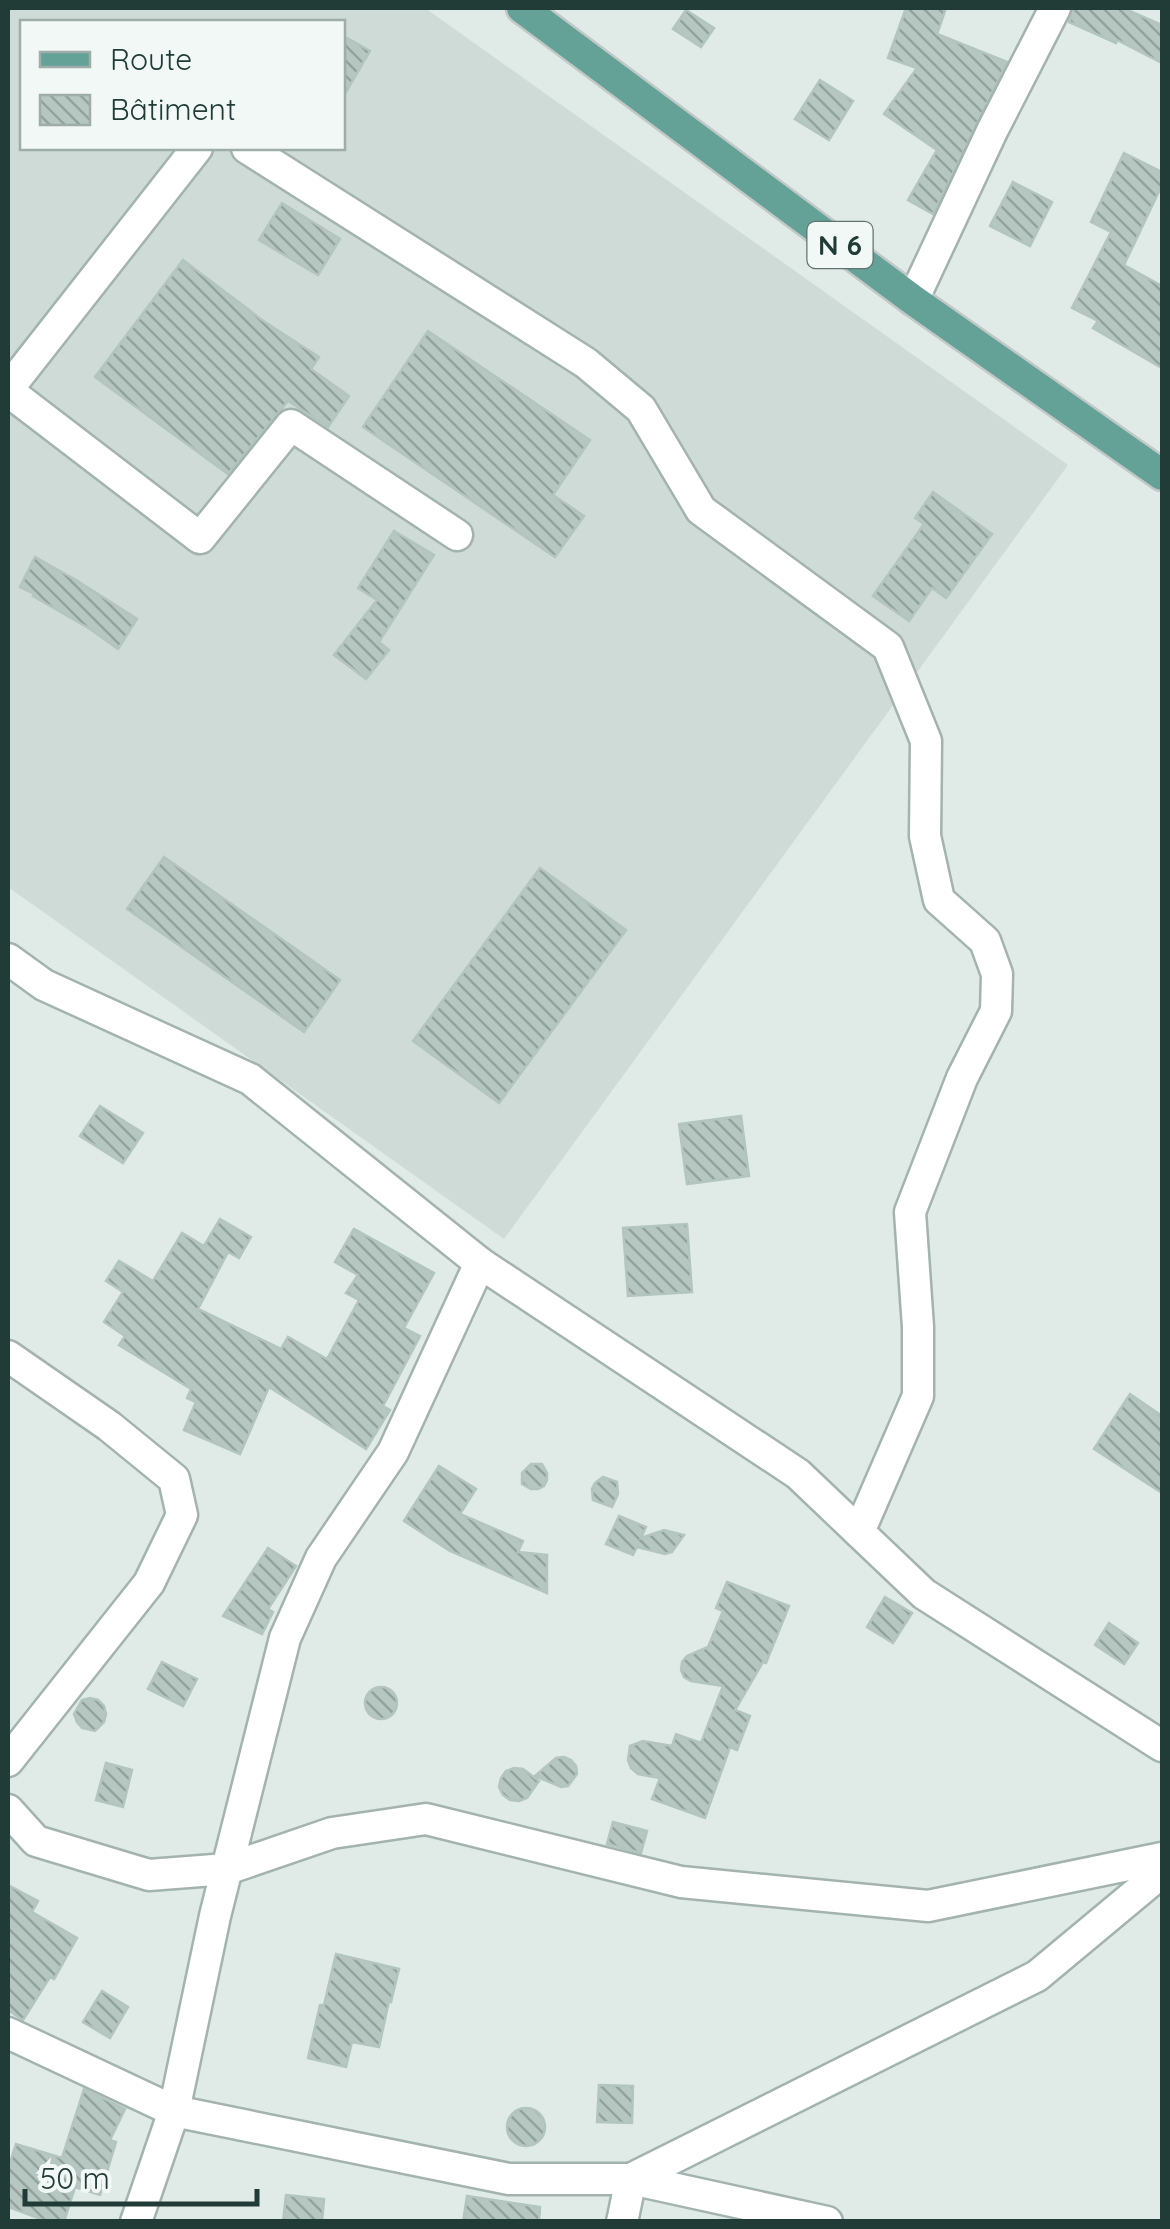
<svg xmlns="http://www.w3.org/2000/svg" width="1170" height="2229" font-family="Quicksand,sans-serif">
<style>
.built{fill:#cfdbd6;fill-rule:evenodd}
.building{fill:url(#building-back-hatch);stroke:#b3c5bf;stroke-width:2.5}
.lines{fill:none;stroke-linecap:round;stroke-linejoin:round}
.minor-casing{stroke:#a3b3af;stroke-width:35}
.major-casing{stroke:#c1c8c7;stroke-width:35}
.minor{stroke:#fff;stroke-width:30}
.major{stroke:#64a297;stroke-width:30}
.labels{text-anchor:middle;stroke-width:10;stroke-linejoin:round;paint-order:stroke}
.shield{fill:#f1f8f5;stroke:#5f7470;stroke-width:2.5}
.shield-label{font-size:28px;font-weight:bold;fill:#213c37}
</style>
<defs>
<pattern id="building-back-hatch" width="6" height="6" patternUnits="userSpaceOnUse" patternTransform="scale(2.5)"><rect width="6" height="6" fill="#b6c6c1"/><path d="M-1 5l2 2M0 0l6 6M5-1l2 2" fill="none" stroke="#94a29e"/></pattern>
</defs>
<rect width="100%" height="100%" fill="#e0ebe7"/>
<!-- built -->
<path class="built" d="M 8,8 L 425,8 L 1068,465 L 504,1239 L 8,887 ZM 22,22 L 342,22 L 342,148 L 22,148 Z"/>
<!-- building -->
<g class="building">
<polygon points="906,8 946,8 937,34 1007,62 933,214 908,200 937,150 884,114 917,68 888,58"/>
<polygon points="1074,8 1123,8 1162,25 1162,63 1117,40 1116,43 1069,22"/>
<polygon points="686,10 714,28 701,47 673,29"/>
<polygon points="342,35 370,51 342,99"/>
<polygon points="820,80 853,101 829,140 795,119"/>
<polygon points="1124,153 1162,172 1162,185 1124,265 1162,286 1162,368 1093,328 1098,321 1072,308 1111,232 1091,222"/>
<polygon points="1013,182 1052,202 1030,246 990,226"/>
<polygon points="282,203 340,239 318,275 259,240"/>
<polygon points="183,260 262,320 319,357 311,369 349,396 328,427 288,401 228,474 95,377"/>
<polygon points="428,331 590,440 553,495 584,516 555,557 363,427"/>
<polygon points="933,492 992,534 946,598 932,588 909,621 873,596 924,524 915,518"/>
<polygon points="394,531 434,555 379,642 389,650 366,679 334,655 377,600 358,588"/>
<polygon points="35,557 76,580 137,619 118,649 90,629 33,596 34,594 20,587"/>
<polygon points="164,857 340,980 304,1032 127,909"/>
<polygon points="540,868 626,930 499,1103 413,1041"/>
<polygon points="100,1106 143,1133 123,1163 80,1136"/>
<polygon points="741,1116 749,1176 687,1184 679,1124"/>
<polygon points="220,1219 251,1237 239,1258 228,1252 198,1309 281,1349 288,1337 327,1359 359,1300 346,1293 358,1275 335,1262 354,1229 434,1273 404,1328 420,1336 383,1406 390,1410 366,1449 269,1387 240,1454 184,1430 196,1402 187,1398 191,1389 119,1345 125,1336 104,1322 123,1292 106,1281 119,1261 153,1281 182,1233 204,1246"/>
<polygon points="687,1224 692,1292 628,1296 623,1228"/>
<polygon points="1130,1394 1162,1416 1162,1493 1094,1449"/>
<polygon points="531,1464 542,1464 547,1473 547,1480 544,1486 538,1489 531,1489 522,1484 522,1473"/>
<polygon points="439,1466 476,1489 460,1514 523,1541 518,1552 547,1555 547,1593 450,1551 404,1521"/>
<polygon points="603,1477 617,1482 618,1494 612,1507 593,1500 592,1489 595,1483"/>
<polygon points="619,1516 646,1527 641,1538 664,1530 684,1535 672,1552 665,1554 637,1547 633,1555 606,1544"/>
<polygon points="268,1548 296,1566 268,1609 273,1612 262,1634 223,1616"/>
<polygon points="727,1582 789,1606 766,1663 763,1662 735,1710 750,1716 737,1750 730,1747 705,1818 652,1799 660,1778 638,1774 631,1768 628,1760 630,1746 643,1741 672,1746 676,1734 701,1743 723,1686 691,1681 684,1677 681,1670 682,1662 687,1656 708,1647 723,1611 716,1608"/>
<polygon points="885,1597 912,1613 893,1643 867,1627"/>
<polygon points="1109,1623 1138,1643 1124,1664 1095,1645"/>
<polygon points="162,1662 197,1679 183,1706 148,1689"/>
<circle cx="381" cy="1703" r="16"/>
<polygon points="90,1698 98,1700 104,1706 106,1714 104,1722 95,1731 82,1728 77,1722 74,1714 82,1700"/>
<polygon points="564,1757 571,1760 576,1766 577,1774 568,1786 561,1787 535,1776 556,1758"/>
<polygon points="106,1763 132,1770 123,1807 96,1800"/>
<polygon points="514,1768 523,1769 539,1781 527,1798 519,1801 510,1800 503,1795 499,1787 501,1778 506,1771"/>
<polygon points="613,1822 647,1831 641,1853 607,1844"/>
<polygon points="8,1885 38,1901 32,1912 77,1938 54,1979 50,1977 23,2020 8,2010"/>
<polygon points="336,1954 399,1969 391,2002 389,2001 379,2047 352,2042 346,2067 308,2058 320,2005 324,2005"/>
<polygon points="102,1991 128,2007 110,2038 83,2022"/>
<polygon points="599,2085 633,2086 632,2123 597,2122"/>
<polygon points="84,2089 125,2109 110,2140 116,2142 100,2195 75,2187 64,2222 49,2222 8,2207 8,2169 16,2144 62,2158"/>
<circle cx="526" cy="2127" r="19"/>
<polygon points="286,2195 324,2199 322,2222 283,2222"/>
<polygon points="467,2196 540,2207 539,2222 463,2222"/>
</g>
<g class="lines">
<defs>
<g id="minor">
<polyline points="247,148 586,363 641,409 701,510 888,647 926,741 925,836 939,900 985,941 997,974 996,1011 962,1078 910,1212 918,1327 918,1396 859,1532"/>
<polyline points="913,300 992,131 1055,8"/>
<polyline points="8,389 197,148"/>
<polyline points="8,391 200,538 291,425 457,535"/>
<polyline points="8,959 44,985 250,1079 480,1263 798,1474 924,1594 1162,1746"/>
<polyline points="8,1356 109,1426 174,1479 182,1515 149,1583 8,1761"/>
<polyline points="8,1810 36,1841 149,1875 227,1869 332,1833 426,1819 681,1882 928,1906 1162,1858"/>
<polyline points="8,2033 174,2111 509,2179 631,2179 827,2222"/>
<polyline points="631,2179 1037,1976 1162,1872"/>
<polyline points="136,2222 174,2111 215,1916 285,1638 321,1558 393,1452 480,1263"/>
<polyline points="622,2222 631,2179"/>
</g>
<polyline id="major" points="522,8 913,300 1162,475"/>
</defs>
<!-- minor casing -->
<use href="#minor" class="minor-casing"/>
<!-- major casing -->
<use href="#major" class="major-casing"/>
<!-- minor -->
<use href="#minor" class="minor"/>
<!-- major -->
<use href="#major" class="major"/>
</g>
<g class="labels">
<!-- shield labels -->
<rect class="shield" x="807.5" y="222" width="65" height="46" rx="8"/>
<g class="shield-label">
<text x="840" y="255">N 6</text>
</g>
</g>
<!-- border -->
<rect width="1170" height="2229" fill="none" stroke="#213c37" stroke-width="20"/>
<!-- legend -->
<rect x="20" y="20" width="325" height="130" fill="#f1f8f5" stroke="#9eada9" stroke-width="2.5"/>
<rect x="40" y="52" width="50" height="15" fill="#64a297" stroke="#9eada9" stroke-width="2.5"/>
<text x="110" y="70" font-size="30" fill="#213c37">Route</text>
<rect x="40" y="95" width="50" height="30" fill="url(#building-back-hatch)" stroke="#9eada9" stroke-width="2.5"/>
<text x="110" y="120" font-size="30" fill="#213c37">Bâtiment</text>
<!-- scale -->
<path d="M25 2189v15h232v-15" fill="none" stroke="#213c37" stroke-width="5"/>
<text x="40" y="2189" font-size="30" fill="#213c37" stroke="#f1f8f5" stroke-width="8" paint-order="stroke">50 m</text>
</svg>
